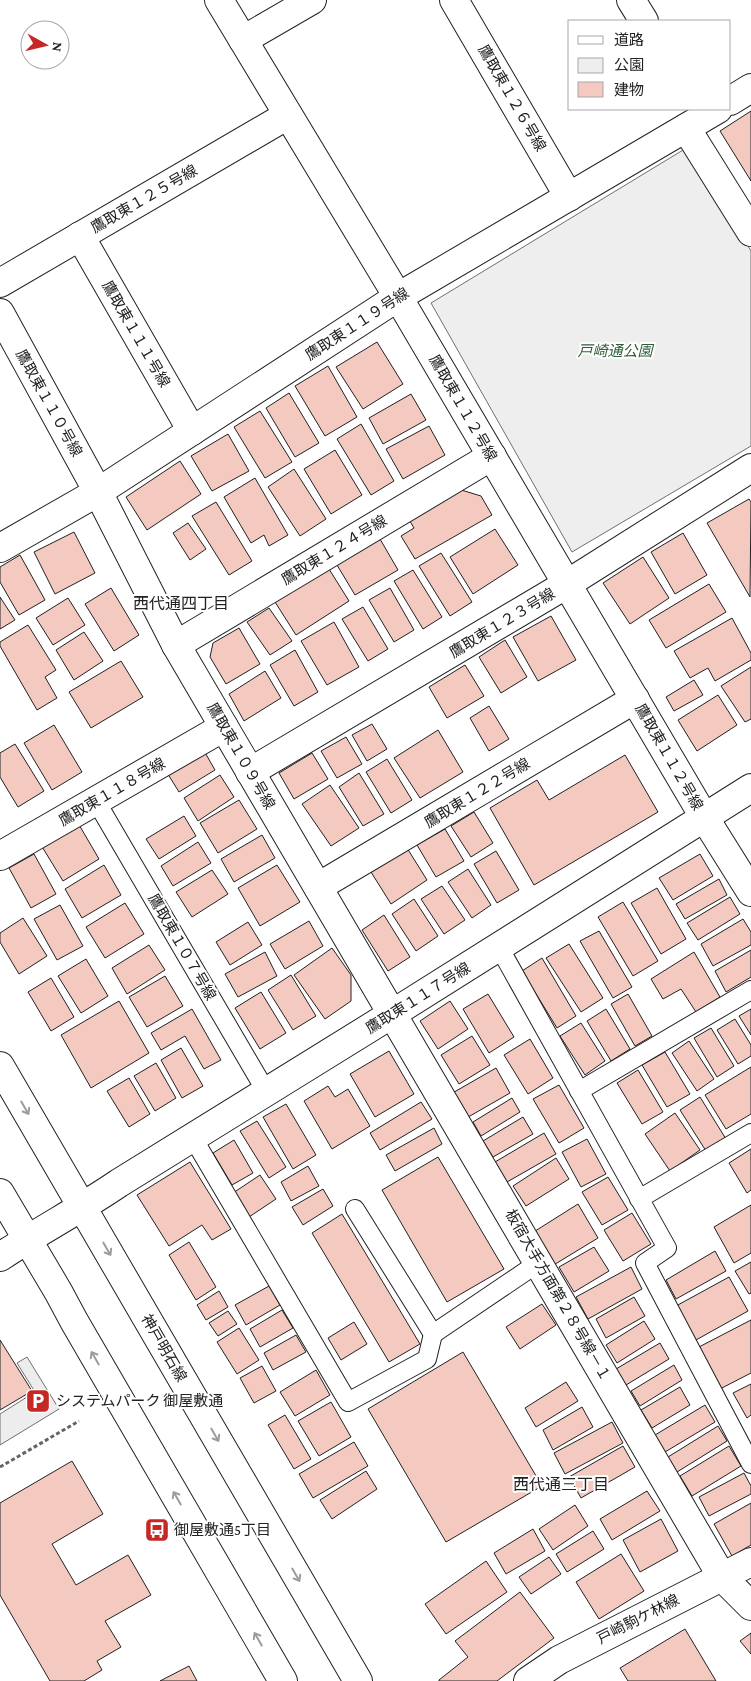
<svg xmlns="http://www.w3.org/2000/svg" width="751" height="1681" font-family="'Crimson Pro','Noto Sans JP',serif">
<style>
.green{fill:#eee;stroke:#6f6f6f}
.parking{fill:#ededed;stroke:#6f6f6f}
.building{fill:#f3c9c0;stroke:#222}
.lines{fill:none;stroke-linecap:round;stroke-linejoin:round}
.service-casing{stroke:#222;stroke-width:20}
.minor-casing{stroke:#222;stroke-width:30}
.primary-casing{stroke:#222;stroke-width:30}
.path{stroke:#646464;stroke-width:3;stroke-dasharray:4 2.5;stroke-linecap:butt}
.service{stroke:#fff;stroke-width:18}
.minor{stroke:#fff;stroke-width:28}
.primary{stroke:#fff;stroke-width:28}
.oneway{stroke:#9c9c9c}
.labels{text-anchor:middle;stroke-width:4;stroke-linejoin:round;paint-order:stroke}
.street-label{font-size:15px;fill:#222;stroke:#fff}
.park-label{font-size:15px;font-style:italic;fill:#2f5e38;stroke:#fff}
.poi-label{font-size:15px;fill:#222;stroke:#fff;text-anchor:start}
.neighbourhood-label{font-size:16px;fill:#222;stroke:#fff}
</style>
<rect width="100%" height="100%" fill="#fff"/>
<!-- green -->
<polygon class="green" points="688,147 751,251 751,446 572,552 431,303"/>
<!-- parking -->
<polygon class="parking" points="27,1357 59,1409 0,1445 0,1414 35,1392 17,1363"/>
<!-- building -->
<g class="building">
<polygon points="751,111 751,181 720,131"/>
<polygon points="377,342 403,384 363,409 336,367"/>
<polygon points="328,366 357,417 325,436 295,386"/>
<polygon points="289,393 319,443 295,457 266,408"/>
<polygon points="411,394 426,420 383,444 369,418"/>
<polygon points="260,411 292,462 265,478 234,427"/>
<polygon points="361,424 394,481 371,495 337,439"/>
<polygon points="429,426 445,455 403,479 386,449"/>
<polygon points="228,434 249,471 212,491 191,456"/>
<polygon points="335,450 362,495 331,514 304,469"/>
<polygon points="180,461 201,494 147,530 126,497"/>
<polygon points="294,469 326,519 300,536 268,487"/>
<polygon points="255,478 288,535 269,546 264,535 251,543 224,497"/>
<polygon points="458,489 481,496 492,515 415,559 401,536 414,528 408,518"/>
<polygon points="749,499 751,502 750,597 707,523"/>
<polygon points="216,502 252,561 229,575 192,516"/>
<polygon points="188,523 206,549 190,560 173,533"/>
<polygon points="495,529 518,565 473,594 450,557"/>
<polygon points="74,532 95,573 55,594 34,552"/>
<polygon points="683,533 707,575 675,594 651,552"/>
<polygon points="380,539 398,570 355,595 337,565"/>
<polygon points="441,553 472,602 450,616 419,566"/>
<polygon points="20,555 45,600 19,615 0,582 0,567"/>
<polygon points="643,557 669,598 630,624 603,583"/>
<polygon points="329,569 349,601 296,635 275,602"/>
<polygon points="413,570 442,617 423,629 394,581"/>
<polygon points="709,584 726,612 666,648 649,620"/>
<polygon points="111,588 139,635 114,651 85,604"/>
<polygon points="390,588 414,630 394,642 369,600"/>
<polygon points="0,597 15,620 0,629"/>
<polygon points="68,598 85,625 53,645 36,618"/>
<polygon points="363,607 388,649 368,661 342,619"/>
<polygon points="269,608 292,641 270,655 247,622"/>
<polygon points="551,616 576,660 538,681 513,637"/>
<polygon points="732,618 751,653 751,660 715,681 708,668 690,678 674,651"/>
<polygon points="334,622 359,667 327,685 301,641"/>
<polygon points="28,625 56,670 45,677 57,698 37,710 0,646 0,642"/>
<polygon points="239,628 260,664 226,684 210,657 213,643"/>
<polygon points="84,632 103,661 74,680 56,650"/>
<polygon points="505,640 527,677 501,693 479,657"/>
<polygon points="295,650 318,692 294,706 270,665"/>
<polygon points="121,661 143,697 91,728 69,692"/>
<polygon points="465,665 484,696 447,718 429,687"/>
<polygon points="751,667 751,719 745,722 721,686"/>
<polygon points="265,671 281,698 244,721 229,694"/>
<polygon points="694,680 703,695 674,711 666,697"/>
<polygon points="718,695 737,725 697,751 678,720"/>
<polygon points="489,706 509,739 489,751 470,718"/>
<polygon points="372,724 387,749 367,761 352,735"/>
<polygon points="54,725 82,772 52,790 24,743"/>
<polygon points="438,730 463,772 420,798 394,758"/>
<polygon points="346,737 362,764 337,778 321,751"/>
<polygon points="15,744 44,791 18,807 0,777 0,753"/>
<polygon points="203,749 215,770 179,792 166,771"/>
<polygon points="312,753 328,779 294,799 279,773"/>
<polygon points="625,755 658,812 534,885 490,808 537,780 549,800"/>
<polygon points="387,759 412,800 391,813 366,772"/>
<polygon points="359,773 384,814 363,826 339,787"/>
<polygon points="220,775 234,797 198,821 184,798"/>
<polygon points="330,785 359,828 331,846 302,804"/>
<polygon points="239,800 257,829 218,853 200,823"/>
<polygon points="474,812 493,843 471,857 451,826"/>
<polygon points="184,816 196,836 159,859 146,839"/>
<polygon points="78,823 99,859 63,881 41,845"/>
<polygon points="445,829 464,861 436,877 417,845"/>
<polygon points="262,835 275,858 234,882 221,859"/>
<polygon points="198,842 211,863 173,886 161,866"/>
<polygon points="407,848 427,880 391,904 371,872"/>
<polygon points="496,851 519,890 497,903 474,864"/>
<polygon points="34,854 56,894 31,908 9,868"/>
<polygon points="700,854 713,876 673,900 659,878"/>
<polygon points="104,865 121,895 82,918 65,889"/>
<polygon points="277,865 300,902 260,926 238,888"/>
<polygon points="468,869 491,905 472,918 448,882"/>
<polygon points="212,870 228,894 192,917 176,892"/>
<polygon points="719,879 727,895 685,919 676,904"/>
<polygon points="442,886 465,920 444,934 421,899"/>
<polygon points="657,888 686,939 661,954 631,903"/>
<polygon points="730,897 740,914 698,940 687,923"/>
<polygon points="414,899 438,936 416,951 392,914"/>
<polygon points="623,902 658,961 633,976 598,917"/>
<polygon points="125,903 144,934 105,958 86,927"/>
<polygon points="60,905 83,946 57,960 34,919"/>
<polygon points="384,915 410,957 388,971 362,930"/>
<polygon points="23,918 47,956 19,974 0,942 0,933"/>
<polygon points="743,919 751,932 751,945 713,966 701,944"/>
<polygon points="309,921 323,946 285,969 270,944"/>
<polygon points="248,922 262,945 230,965 216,942"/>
<polygon points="599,931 632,987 613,998 580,941"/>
<polygon points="569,944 603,998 581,1012 546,958"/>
<polygon points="149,945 165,970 127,994 112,968"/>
<polygon points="332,948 351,975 351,1001 325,1019 294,975"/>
<polygon points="751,950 751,977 726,992 715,971"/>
<polygon points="265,952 277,976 238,997 225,974"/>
<polygon points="694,952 720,997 696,1012 681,989 663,999 651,979"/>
<polygon points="542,958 576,1016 557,1028 522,971"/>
<polygon points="86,959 108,996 81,1013 58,976"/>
<polygon points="291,975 316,1016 293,1030 268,990"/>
<polygon points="165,976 183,1006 147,1027 129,997"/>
<polygon points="51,978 74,1017 51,1031 28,992"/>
<polygon points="261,992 286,1033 260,1049 235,1008"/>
<polygon points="488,994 514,1037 489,1053 463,1009"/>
<polygon points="628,994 652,1036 635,1046 611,1004"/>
<polygon points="119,1001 149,1053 91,1088 61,1035"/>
<polygon points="450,1001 468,1029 438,1049 420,1021"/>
<polygon points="192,1009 221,1060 204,1069 185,1036 161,1050 151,1033"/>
<polygon points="606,1009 630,1049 611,1061 587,1021"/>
<polygon points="751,1009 751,1035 739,1016"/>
<polygon points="735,1019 751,1045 751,1056 738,1064 717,1030"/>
<polygon points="581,1023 605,1061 585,1075 560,1036"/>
<polygon points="711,1028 734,1066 717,1077 694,1038"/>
<polygon points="472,1036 490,1065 459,1084 441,1055"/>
<polygon points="530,1039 553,1078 528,1094 504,1055"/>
<polygon points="689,1041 714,1079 697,1091 672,1053"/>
<polygon points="181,1048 203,1086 182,1098 161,1060"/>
<polygon points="389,1051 414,1094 375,1117 350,1074"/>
<polygon points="665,1052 690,1094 667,1107 642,1065"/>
<polygon points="156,1063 176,1098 155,1111 134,1076"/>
<polygon points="751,1067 751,1114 726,1129 705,1095"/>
<polygon points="496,1068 510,1093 463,1120 449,1095"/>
<polygon points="638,1070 663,1112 642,1124 617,1083"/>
<polygon points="129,1078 150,1114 129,1127 107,1091"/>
<polygon points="559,1085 584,1128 559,1143 533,1099"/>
<polygon points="328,1086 335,1097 348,1089 370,1126 332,1149 304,1101"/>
<polygon points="700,1097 726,1139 706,1151 680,1110"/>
<polygon points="512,1098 520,1112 481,1136 473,1122"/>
<polygon points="421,1102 432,1119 380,1150 370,1133"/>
<polygon points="286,1104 316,1155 293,1169 263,1117"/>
<polygon points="675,1113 700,1150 670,1171 645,1134"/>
<polygon points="523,1117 533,1134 493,1157 483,1141"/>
<polygon points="257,1121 286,1167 269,1178 240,1131"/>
<polygon points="434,1128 442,1144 395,1171 386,1155"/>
<polygon points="544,1133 556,1154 507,1182 495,1162"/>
<polygon points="587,1139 606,1174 581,1187 562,1152"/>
<polygon points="234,1140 253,1173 232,1185 213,1153"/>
<polygon points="751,1149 751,1190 747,1193 729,1163"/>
<polygon points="438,1157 504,1269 447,1302 382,1190"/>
<polygon points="556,1158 569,1179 526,1206 513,1186"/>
<polygon points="190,1162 231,1229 212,1240 202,1225 169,1246 137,1195"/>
<polygon points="308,1166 319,1186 291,1201 281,1182"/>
<polygon points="260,1175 276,1199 249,1217 233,1193"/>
<polygon points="608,1177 628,1210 602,1225 582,1192"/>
<polygon points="323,1189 333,1206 303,1225 292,1207"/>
<polygon points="578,1204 598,1238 552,1266 532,1233"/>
<polygon points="751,1205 751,1253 734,1263 714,1227"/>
<polygon points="632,1213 651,1244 623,1261 604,1230"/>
<polygon points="342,1214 420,1344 389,1362 312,1233"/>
<polygon points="189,1242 216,1287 196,1300 169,1255"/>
<polygon points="594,1247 609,1271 574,1292 559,1267"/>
<polygon points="715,1251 726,1271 676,1299 666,1280"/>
<polygon points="751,1262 751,1293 749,1294 735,1271"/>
<polygon points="631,1267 642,1289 588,1319 576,1297"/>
<polygon points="729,1277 748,1311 696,1340 676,1306"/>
<polygon points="269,1286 280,1305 246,1325 235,1305"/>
<polygon points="219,1291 228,1307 206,1320 197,1305"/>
<polygon points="634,1297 645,1316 606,1338 596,1319"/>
<polygon points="542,1304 556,1325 520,1349 506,1327"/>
<polygon points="282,1310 293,1328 260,1347 250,1329"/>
<polygon points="228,1311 237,1324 218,1336 209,1323"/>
<polygon points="751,1320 751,1373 718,1390 697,1348"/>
<polygon points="644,1321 655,1339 617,1363 606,1345"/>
<polygon points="354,1322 367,1344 341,1360 328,1338"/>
<polygon points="239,1328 259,1360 237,1374 217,1342"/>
<polygon points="296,1335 306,1352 273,1370 264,1353"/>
<polygon points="0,1340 32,1391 0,1410"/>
<polygon points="660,1343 669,1359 626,1385 616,1369"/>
<polygon points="463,1352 542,1486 446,1542 368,1409"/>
<polygon points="674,1365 682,1380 640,1406 631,1391"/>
<polygon points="262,1366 276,1391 254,1403 240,1378"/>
<polygon points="316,1370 330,1395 295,1416 280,1392"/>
<polygon points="566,1382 578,1401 536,1427 525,1408"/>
<polygon points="751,1384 751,1415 747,1418 733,1393"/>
<polygon points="680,1387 690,1405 652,1428 641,1410"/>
<polygon points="331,1402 351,1437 319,1456 298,1421"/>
<polygon points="705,1405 715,1422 665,1452 655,1435"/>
<polygon points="582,1407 593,1427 553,1450 543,1430"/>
<polygon points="285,1415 311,1459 294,1469 268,1425"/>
<polygon points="612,1422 623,1443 565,1474 554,1453"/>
<polygon points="718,1426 727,1441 677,1472 668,1457"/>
<polygon points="354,1442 368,1466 313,1498 299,1474"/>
<polygon points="623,1446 635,1467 581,1498 569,1477"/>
<polygon points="729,1446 741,1466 692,1496 680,1476"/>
<polygon points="72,1461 103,1514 52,1544 76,1585 128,1555 151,1595 105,1621 121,1647 97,1661 102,1670 84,1681 50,1681 0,1595 0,1503"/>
<polygon points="366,1471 377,1489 332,1519 320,1500"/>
<polygon points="744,1473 751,1486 751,1494 709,1516 699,1497"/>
<polygon points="647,1491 660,1511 612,1540 600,1519"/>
<polygon points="751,1503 751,1545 732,1556 714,1524"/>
<polygon points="575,1505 588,1526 553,1550 539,1529"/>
<polygon points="661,1519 678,1551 640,1572 623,1540"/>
<polygon points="533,1529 545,1551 506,1574 494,1553"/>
<polygon points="593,1531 604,1549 567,1572 556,1554"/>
<polygon points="621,1554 644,1591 599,1619 576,1582"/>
<polygon points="549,1557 561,1574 531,1594 519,1577"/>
<polygon points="486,1561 507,1592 446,1634 425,1604"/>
<polygon points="520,1592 554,1638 497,1681 439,1681 439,1680 468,1657 455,1641"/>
<polygon points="685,1629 716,1681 628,1681 620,1668"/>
<polygon points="751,1633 751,1654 740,1641"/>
<polygon points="189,1666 197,1681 160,1681"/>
</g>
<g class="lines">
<defs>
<g id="service">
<polyline points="96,801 267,1093"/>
<polyline points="499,947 667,1248 645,1263 751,1464"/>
<polyline points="579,1091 751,990"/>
<polyline points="193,1138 348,1402 427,1359 433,1334"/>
<polyline points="639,1199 751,1133"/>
<polyline points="355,1209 433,1334 538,1263"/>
</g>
<g id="minor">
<polyline points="219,0 398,297 704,817 751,892"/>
<polyline points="454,0 569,197"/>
<polyline points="631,0 644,21"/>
<polyline points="243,40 312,0"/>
<polyline points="730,101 751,88"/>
<polyline points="686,128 751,232"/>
<polyline points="80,236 192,431"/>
<polyline points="0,283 288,115"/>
<polyline points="0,313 98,492 176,645 722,1577 751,1606"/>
<polyline points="0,548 98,492 398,297 718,109"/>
<polyline points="176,645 492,456"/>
<polyline points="250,772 567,584 751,468"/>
<polyline points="0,856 224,727"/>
<polyline points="318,887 635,699"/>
<path d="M 0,1257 C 39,1231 81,1209 119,1183 L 392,1014 L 751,788"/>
<polyline points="528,1681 559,1660 751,1562"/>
</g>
<g id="primary">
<polyline points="0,1066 358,1681"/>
<polyline points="0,1193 59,1293 74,1321 283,1681"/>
</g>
</defs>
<!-- service casing -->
<use href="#service" class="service-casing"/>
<!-- minor casing -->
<use href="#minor" class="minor-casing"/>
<!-- primary casing -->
<use href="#primary" class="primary-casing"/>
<!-- path -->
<polyline class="path" points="0,1467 79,1421"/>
<!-- service -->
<use href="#service" class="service"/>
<!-- minor -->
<use href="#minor" class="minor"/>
<!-- primary -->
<use href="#primary" class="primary"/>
</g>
<!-- one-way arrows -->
<defs><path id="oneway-shaft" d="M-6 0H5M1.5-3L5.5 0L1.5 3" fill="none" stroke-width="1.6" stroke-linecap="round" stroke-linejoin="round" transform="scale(1.25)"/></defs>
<g class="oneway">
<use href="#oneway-shaft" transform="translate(25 1108) rotate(60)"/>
<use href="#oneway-shaft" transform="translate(107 1249) rotate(60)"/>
<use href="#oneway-shaft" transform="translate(95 1358) rotate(-120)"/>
<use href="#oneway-shaft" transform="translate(215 1435) rotate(60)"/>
<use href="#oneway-shaft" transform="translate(177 1498) rotate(-120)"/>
<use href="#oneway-shaft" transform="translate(296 1575) rotate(60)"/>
<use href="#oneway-shaft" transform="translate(258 1639) rotate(-120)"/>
</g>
<!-- icons -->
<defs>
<symbol id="parking-square" viewBox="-11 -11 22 22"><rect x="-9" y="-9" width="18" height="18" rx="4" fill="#c62828" stroke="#fff"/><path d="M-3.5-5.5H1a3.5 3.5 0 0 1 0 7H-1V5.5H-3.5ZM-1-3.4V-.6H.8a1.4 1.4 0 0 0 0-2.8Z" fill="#fff"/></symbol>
<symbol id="bus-square" viewBox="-11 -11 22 22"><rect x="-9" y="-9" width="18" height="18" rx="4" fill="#c62828" stroke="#fff"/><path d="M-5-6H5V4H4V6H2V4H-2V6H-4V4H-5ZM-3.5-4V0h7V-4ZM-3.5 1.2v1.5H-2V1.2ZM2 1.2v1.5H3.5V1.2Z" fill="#fff"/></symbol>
</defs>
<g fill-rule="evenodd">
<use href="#parking-square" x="24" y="1387" width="28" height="28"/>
<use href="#bus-square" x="143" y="1516" width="28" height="28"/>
</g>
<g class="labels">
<!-- street labels -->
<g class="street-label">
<text transform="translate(512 98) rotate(60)" y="5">鷹取東１２６号線</text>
<text transform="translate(144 199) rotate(-30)" y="5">鷹取東１２５号線</text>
<text transform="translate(357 324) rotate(-33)" y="5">鷹取東１１９号線</text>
<text transform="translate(136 334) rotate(60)" y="5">鷹取東１１１号線</text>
<text transform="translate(49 403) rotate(61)" y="5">鷹取東１１０号線</text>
<text transform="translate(463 408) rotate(60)" y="5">鷹取東１１２号線</text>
<text transform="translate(334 550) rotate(-31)" y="5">鷹取東１２４号線</text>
<text transform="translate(502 623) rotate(-31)" y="5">鷹取東１２３号線</text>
<text transform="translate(241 756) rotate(60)" y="5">鷹取東１０９号線</text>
<text transform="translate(669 757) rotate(60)" y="5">鷹取東１１２号線</text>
<text transform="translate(112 792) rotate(-30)" y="5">鷹取東１１８号線</text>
<text transform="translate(477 793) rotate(-31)" y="5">鷹取東１２２号線</text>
<text transform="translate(182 947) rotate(60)" y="5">鷹取東１０７号線</text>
<text transform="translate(418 998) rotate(-32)" y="5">鷹取東１１７号線</text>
<text transform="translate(558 1295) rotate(60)" y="5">板宿大手方面第２８号線－１</text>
<text transform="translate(164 1348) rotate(60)" y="5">神戸明石線</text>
<text transform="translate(638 1619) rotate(-27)" y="5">戸崎駒ケ林線</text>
</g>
<!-- park labels -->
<g class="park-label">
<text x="615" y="356">戸崎通公園</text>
</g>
<!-- poi labels -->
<g class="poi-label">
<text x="56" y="1406">システムパーク 御屋敷通</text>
<text x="174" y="1535">御屋敷通5丁目</text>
</g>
<!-- neighbourhood labels -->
<g class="neighbourhood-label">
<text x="181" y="609">西代通四丁目</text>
<text x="561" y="1490">西代通三丁目</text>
</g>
</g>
<!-- legend -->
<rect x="568" y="20" width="162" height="90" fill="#ffffff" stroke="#a7a7a7"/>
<rect x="578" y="36" width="25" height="8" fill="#ffffff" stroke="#a7a7a7"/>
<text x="614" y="45" font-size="15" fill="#222222">道路</text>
<rect x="578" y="58" width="25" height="15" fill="#eeeeee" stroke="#a7a7a7"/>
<text x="614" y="70" font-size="15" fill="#222222">公園</text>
<rect x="578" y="82" width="25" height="15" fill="#f3c9c0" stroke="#a7a7a7"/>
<text x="614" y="95" font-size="15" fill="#222222">建物</text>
<!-- north arrow -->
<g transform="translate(45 45) rotate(98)"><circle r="24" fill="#ffffff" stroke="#a7a7a7"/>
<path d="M0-4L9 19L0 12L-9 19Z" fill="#c62828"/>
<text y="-8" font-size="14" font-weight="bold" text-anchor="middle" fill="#222222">N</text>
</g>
</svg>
